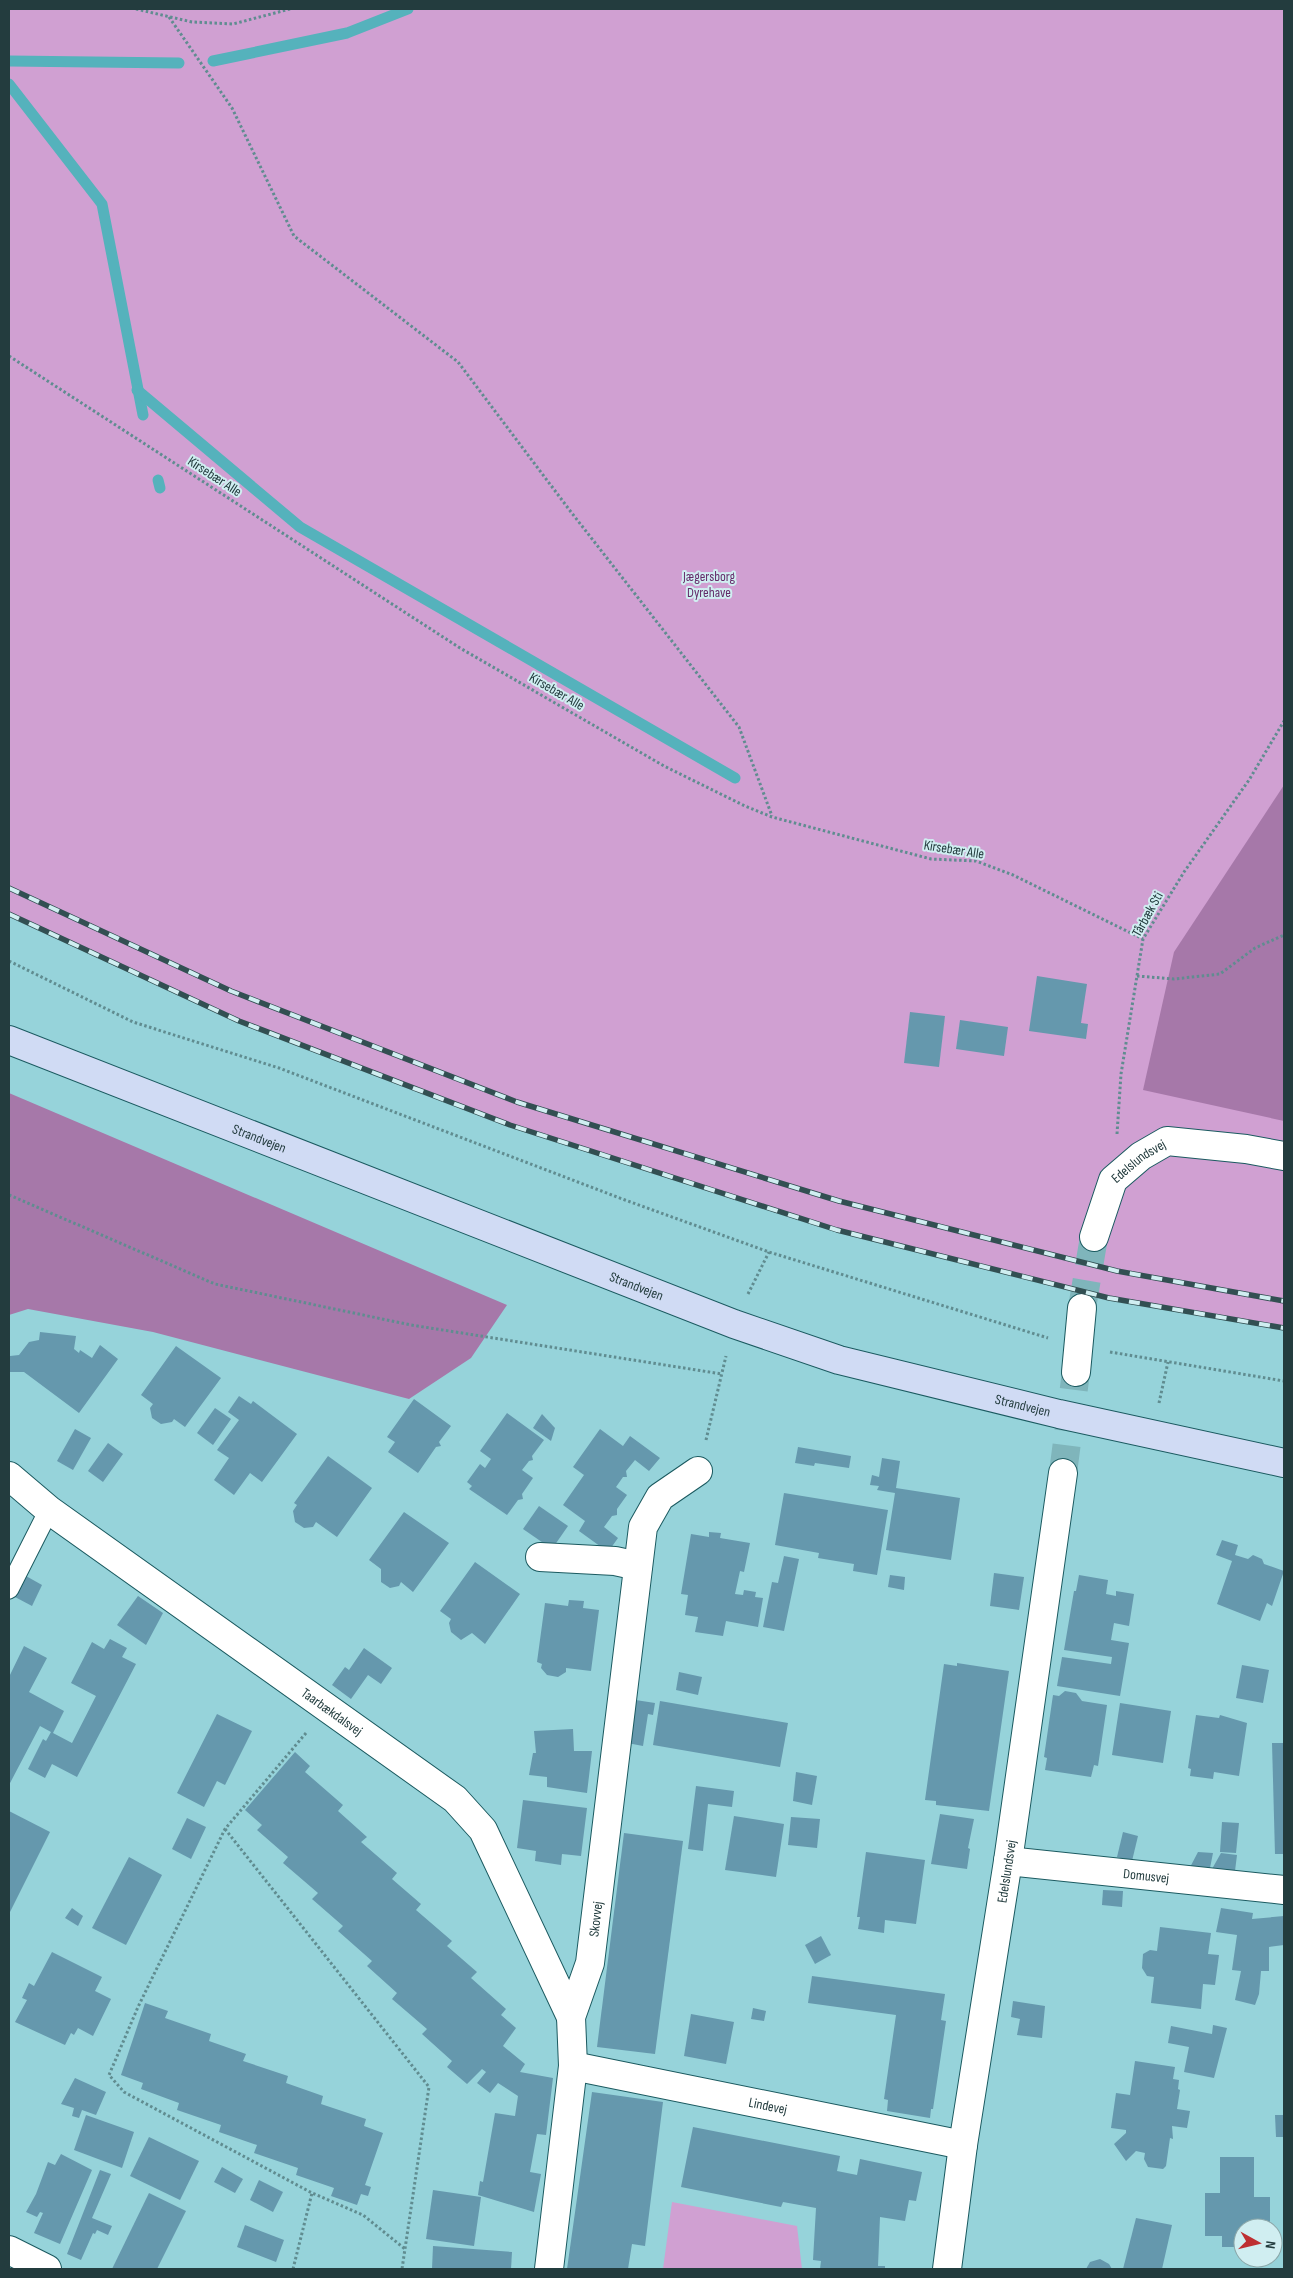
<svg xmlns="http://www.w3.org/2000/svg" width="1293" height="2278" font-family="'Sofia Sans Condensed',sans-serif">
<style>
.green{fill:#d0a0d2}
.forest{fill:#a678a9}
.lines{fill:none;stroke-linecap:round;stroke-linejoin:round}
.stream{stroke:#55b2bc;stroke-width:11}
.building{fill:#6598ad}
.minor-tunnel{stroke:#7fb5bb;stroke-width:28;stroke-dasharray:28 14;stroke-linecap:butt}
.service-casing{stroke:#1b5a60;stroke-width:21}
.minor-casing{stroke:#1b5a60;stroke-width:30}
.secondary-casing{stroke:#1b5a60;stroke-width:30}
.path{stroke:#608c90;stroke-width:3;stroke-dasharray:2.5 2.5;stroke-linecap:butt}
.service{stroke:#fff;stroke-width:19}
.minor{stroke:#fff;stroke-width:28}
.secondary{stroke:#d0dbf4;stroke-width:28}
.rail-casing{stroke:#324f52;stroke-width:5.5}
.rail{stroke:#d0eef1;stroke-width:4;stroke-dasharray:11;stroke-linecap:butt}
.labels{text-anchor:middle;stroke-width:4;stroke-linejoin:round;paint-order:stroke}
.street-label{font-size:14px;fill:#233c3e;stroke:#d0eef1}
.park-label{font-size:14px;fill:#642b69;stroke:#d0eef1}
</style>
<rect width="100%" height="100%" fill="#96d3da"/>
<!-- green -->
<g class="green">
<polygon points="9,9 1284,9 1284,1328 1109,1298 837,1230 510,1125 239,1021 9,914"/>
<polygon points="672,2202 797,2226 802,2269 663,2269"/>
</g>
<!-- forest -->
<g class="forest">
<polygon points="1284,785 1284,1121 1143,1090 1174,952"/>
<polygon points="9,1093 507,1305 471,1358 409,1399 153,1332 28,1309 9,1315"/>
</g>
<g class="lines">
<!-- stream -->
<g class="stream">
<polyline points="9,61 179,63"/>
<polyline points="213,61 347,33 408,9"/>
<polyline points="9,84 102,204 143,415"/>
<polyline points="137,390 300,527 735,778"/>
<polyline points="158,480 160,488"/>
</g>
</g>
<!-- building -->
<g class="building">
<polygon points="1037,976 1087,984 1081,1023 1088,1024 1086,1039 1029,1031"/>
<polygon points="910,1012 945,1016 939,1067 904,1063"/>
<polygon points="960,1020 1008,1027 1004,1056 956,1049"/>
<polygon points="40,1332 76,1336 74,1349 79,1353 80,1350 92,1358 100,1345 118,1359 79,1413 24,1372 10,1372 10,1356 19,1355 29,1342 39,1340"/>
<polygon points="176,1346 221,1378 185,1427 174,1419 172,1422 161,1424 152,1418 150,1408 153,1404 141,1395"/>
<polygon points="239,1396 251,1404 253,1401 297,1434 262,1482 250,1473 234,1495 214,1480 229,1458 217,1450 239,1420 228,1412"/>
<polygon points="414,1399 451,1426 439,1442 441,1446 436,1447 418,1473 388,1452 395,1442 387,1437"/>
<polygon points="215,1408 231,1419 213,1445 197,1433"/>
<polygon points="507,1413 544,1440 532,1456 533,1460 529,1461 522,1470 533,1478 522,1494 523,1499 518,1500 507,1515 469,1489 472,1486 467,1482 480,1464 485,1468 491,1459 480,1451"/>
<polygon points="542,1414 555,1428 551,1441 533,1428"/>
<polygon points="75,1429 91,1438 73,1470 57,1461"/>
<polygon points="600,1429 623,1446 630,1436 660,1458 649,1471 635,1460 626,1471 627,1477 623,1477 616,1487 627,1495 617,1509 617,1515 612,1516 604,1527 618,1538 608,1552 579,1531 585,1521 563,1505 584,1475 573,1467"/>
<polygon points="108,1443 123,1454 103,1482 88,1471"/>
<polygon points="798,1447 851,1456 849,1468 815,1463 814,1466 795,1463"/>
<polygon points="328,1456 372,1488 337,1537 316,1522 313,1527 304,1528 295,1522 293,1511 297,1505 294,1503"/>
<polygon points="882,1458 900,1461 896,1488 960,1498 951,1560 886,1550 895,1493 877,1490 879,1486 870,1485 872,1475 879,1477"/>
<polygon points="784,1493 888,1510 877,1575 853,1571 854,1564 818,1558 819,1553 775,1545"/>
<polygon points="539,1506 568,1526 552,1549 523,1529"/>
<polygon points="404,1512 449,1543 413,1592 401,1582 399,1586 390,1588 381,1582 381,1569 369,1560"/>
<polygon points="709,1532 721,1533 720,1538 750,1543 744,1572 740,1571 735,1594 743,1595 744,1590 756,1592 755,1597 763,1598 758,1627 726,1621 723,1636 695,1632 698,1617 685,1615 688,1595 681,1594 691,1534 709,1537"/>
<polygon points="1222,1540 1238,1545 1235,1555 1248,1559 1253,1555 1262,1559 1264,1564 1284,1571 1272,1606 1267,1603 1260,1621 1217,1604 1232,1561 1216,1555"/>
<polygon points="784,1556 799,1559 784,1631 763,1627 772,1582 778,1583"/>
<polygon points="475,1562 520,1594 485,1644 472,1633 461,1640 451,1632 449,1623 451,1619 440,1611"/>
<polygon points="994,1573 1024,1577 1019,1610 990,1606"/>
<polygon points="890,1575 905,1577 904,1590 888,1587"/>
<polygon points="1079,1575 1108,1580 1106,1594 1116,1596 1116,1591 1134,1594 1129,1626 1114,1623 1111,1640 1129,1643 1120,1696 1057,1686 1062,1657 1111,1664 1112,1657 1064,1650 1074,1591 1076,1591"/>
<polygon points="26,1576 42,1585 32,1606 15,1597"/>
<polygon points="138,1596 163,1613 146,1645 117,1625"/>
<polygon points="569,1600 584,1601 583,1608 599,1610 591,1671 566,1668 566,1672 558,1677 547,1675 541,1668 542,1664 537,1662 545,1603 568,1606"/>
<polygon points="110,1639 127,1648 122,1657 136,1664 77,1777 52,1764 45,1778 28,1769 43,1739 46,1741 51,1732 40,1726 9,1785 9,1677 24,1646 47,1658 29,1692 64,1711 53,1733 72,1743 96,1696 71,1683 92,1642 104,1649"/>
<polygon points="364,1648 392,1668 381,1684 368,1675 351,1699 332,1685 345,1667 349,1670"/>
<polygon points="957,1663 1009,1671 989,1811 936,1805 936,1801 925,1800 944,1664 957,1666"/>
<polygon points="1242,1665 1269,1670 1263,1703 1236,1698"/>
<polygon points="679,1672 702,1677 698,1695 676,1690"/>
<polygon points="1065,1691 1076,1693 1082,1701 1107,1705 1098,1766 1094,1765 1091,1777 1045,1770 1047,1758 1044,1757 1053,1695 1059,1696"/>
<polygon points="629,1699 655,1703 653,1715 648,1714 643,1746 622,1742"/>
<polygon points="660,1701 788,1723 780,1767 653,1745"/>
<polygon points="1120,1703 1171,1711 1163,1763 1112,1755"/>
<polygon points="217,1714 252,1731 225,1785 217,1781 204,1807 177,1793"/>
<polygon points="1196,1715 1219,1718 1220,1715 1247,1723 1239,1776 1214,1772 1213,1779 1190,1776 1191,1769 1188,1768"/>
<polygon points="573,1729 574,1751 592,1751 587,1793 547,1787 547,1777 529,1775 533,1753 536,1753 534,1731"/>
<polygon points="1272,1743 1284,1743 1284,1854 1275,1854"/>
<polygon points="295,1752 310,1766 305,1772 343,1805 338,1811 367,1837 361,1842 397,1873 392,1879 421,1904 416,1910 452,1941 447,1946 477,1972 471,1978 506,2009 501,2015 516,2028 503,2046 525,2064 520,2072 553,2078 546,2135 537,2134 530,2172 541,2174 534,2212 478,2195 480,2181 483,2182 495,2113 515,2116 518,2096 498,2083 490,2093 477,2083 486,2072 482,2069 467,2084 447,2067 452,2061 422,2034 427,2029 392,1999 397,1993 367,1966 372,1961 338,1931 343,1926 312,1899 318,1893 283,1863 288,1857 257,1830 262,1825 245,1810"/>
<polygon points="796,1772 817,1776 812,1805 793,1801"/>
<polygon points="696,1786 734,1791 732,1807 708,1804 703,1851 688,1849"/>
<polygon points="523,1800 587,1808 581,1856 562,1854 561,1865 535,1861 536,1851 517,1848"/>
<polygon points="9,1811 50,1832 9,1914"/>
<polygon points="940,1814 974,1819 968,1848 970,1849 967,1869 931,1864"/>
<polygon points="734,1816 784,1824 776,1877 725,1870"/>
<polygon points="791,1817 820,1819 817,1848 788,1845"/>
<polygon points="187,1818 206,1827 191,1859 172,1849"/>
<polygon points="1222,1822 1239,1823 1236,1853 1220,1852"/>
<polygon points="1123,1832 1138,1836 1132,1861 1117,1857"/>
<polygon points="624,1833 683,1841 655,2054 597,2047"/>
<polygon points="866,1852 925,1860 916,1924 885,1920 884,1933 858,1929 860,1917 857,1917"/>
<polygon points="1198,1852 1213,1853 1210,1868 1212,1869 1221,1853 1237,1855 1234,1879 1186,1875"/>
<polygon points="129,1857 162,1875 126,1945 92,1928"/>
<polygon points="1103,1890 1123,1891 1122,1907 1102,1905"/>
<polygon points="72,1908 83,1916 78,1926 65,1918"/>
<polygon points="1221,1908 1253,1913 1252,1919 1284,1916 1284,1945 1269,1947 1269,1971 1261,1971 1259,1994 1255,2005 1235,2000 1241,1971 1232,1970 1237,1935 1216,1932"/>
<polygon points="1160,1927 1211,1933 1208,1954 1219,1955 1215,1985 1203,1984 1201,2009 1151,2003 1154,1977 1147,1976 1142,1968 1143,1954 1150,1950 1157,1951"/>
<polygon points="821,1936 831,1955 815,1964 805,1945"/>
<polygon points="52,1952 102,1977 95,1991 111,1999 93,2036 78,2028 74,2035 71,2033 65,2045 15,2022 27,2000 22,1998 29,1983 34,1986"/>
<polygon points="812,1976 945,1994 941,2020 946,2021 933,2109 931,2109 930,2118 887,2111 888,2100 884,2099 896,2015 808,2003"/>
<polygon points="1013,2001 1045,2006 1042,2038 1017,2035 1020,2019 1011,2017"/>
<polygon points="145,2003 168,2011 165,2018 211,2034 209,2041 246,2054 243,2061 288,2076 286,2083 323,2096 321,2104 366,2119 364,2126 383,2133 365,2185 371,2187 368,2196 361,2194 357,2205 331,2196 334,2188 296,2175 298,2168 254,2153 257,2145 219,2132 221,2125 177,2110 179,2103 141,2089 143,2083 121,2075"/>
<polygon points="753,2008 766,2011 764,2021 751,2019"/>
<polygon points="691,2014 734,2022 726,2064 684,2056"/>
<polygon points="1213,2025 1227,2028 1214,2078 1184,2072 1189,2047 1168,2043 1171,2026 1212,2034"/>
<polygon points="1135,2061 1175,2067 1173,2079 1179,2080 1178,2089 1180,2090 1177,2109 1190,2111 1187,2128 1172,2126 1173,2139 1170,2138 1166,2166 1163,2169 1148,2167 1144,2159 1145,2153 1136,2151 1126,2161 1114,2144 1126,2133 1126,2130 1111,2128 1116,2093 1130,2095"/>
<polygon points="75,2078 106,2092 96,2115 82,2110 79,2118 72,2116 74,2108 61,2104"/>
<polygon points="592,2092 663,2102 645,2246 632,2244 628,2269 567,2269"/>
<polygon points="86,2115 134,2132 122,2168 74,2150"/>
<polygon points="1275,2115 1284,2115 1284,2137 1276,2137"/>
<polygon points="693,2127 840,2156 837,2171 857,2175 860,2159 922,2172 916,2201 909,2200 905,2221 880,2217 878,2266 885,2266 885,2269 820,2269 821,2261 813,2260 816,2208 783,2202 781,2207 681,2187"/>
<polygon points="149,2137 199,2161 180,2200 130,2176"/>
<polygon points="61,2154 92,2170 60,2244 34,2233 43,2213 40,2212 37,2217 26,2212 36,2194 48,2162 55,2165"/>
<polygon points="1220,2157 1254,2157 1254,2197 1270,2197 1270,2228 1243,2228 1243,2247 1222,2247 1222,2236 1205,2236 1205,2193 1220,2193"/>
<polygon points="222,2167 243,2179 235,2193 214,2182"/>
<polygon points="100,2170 111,2174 92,2218 112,2226 108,2235 97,2230 95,2234 93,2233 81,2260 67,2254"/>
<polygon points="259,2180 283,2192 273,2212 250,2200"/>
<polygon points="433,2190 481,2197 474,2246 426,2239"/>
<polygon points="149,2193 186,2211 157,2269 112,2269"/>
<polygon points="1136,2218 1172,2225 1162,2269 1123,2269"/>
<polygon points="245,2225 284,2240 276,2262 237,2247"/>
<polygon points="433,2246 512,2252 511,2269 432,2269"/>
<polygon points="1100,2259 1109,2264 1112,2269 1086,2269 1090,2262"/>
</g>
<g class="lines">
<!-- minor-tunnel -->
<g class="minor-tunnel">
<polyline points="1082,1308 1094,1237"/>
<polyline points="1063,1473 1076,1372"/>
</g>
<defs>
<polyline id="service" points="9,1589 49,1510"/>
<g id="minor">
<path id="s1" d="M 1094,1237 L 1113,1180 L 1141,1156 L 1167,1141 L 1246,1149 L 1284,1156"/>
<polyline points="1076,1372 1082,1308"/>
<path id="s2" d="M 9,1476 L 49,1510 L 455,1799 L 483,1830 L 571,2017"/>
<polyline points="540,1557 615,1561 638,1566"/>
<path id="s3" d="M 1008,1861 L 1284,1890"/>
<path id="s4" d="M 573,2066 L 963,2145"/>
<polyline points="9,2250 47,2269"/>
<path id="s5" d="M 549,2269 L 573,2066 L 571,2017 L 590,1963 L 643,1527 L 660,1497 L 698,1471"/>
<path id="s6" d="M 947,2269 L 963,2145 L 1008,1861 L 1063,1473"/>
</g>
<g id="secondary">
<path id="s7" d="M 9,1040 L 734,1324 L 839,1360 L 1059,1414 L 1284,1463"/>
</g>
</defs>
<!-- service casing -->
<use href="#service" class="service-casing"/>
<!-- minor casing -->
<use href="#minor" class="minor-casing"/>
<!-- secondary casing -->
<use href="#secondary" class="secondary-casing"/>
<!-- path -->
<g class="path">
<polyline points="136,9 192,22 233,24 290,9"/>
<polyline points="169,17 232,108 294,236 458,362 571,512 739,727 772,816"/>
<polyline points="9,356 460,648 664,766 745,806 772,817 931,859 976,861 1013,875 1143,939"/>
<polyline points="9,961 133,1022 279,1068 625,1200 769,1252 1048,1338"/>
<polyline points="1137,976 1174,979 1220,974 1255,948 1284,935"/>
<polyline points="1117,1134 1121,1074 1143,939 1184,872 1249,780 1284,721"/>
<polyline points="9,1195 215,1284 411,1325 722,1374"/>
<polyline points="748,1294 769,1252"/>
<polyline points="1110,1352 1284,1381"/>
<polyline points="1159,1403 1168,1362"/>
<polyline points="706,1440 726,1356"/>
<polyline points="306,1733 225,1829 138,2007 109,2075 124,2092 312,2193 363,2215 405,2249"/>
<polyline points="225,1829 429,2087 402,2269"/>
<polyline points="293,2269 312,2193"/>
</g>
<!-- service -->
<use href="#service" class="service"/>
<!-- minor -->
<use href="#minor" class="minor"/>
<!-- secondary -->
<use href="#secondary" class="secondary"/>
<defs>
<g id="rail">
<polyline points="9,888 231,991 517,1102 839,1201 1117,1271 1284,1301"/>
<polyline points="9,914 239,1021 510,1125 837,1230 1109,1298 1284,1328"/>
</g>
</defs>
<!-- rail casing -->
<use href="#rail" class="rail-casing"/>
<!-- rail -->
<use href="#rail" class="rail"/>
</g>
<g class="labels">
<!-- street labels -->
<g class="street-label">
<text transform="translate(215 476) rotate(33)" y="5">Kirsebær Alle</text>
<text transform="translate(557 691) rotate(30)" y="5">Kirsebær Alle</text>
<text transform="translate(954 849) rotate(9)" y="5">Kirsebær Alle</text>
<text transform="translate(1147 914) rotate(-61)" y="5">Tårbæk Sti</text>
<text dy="5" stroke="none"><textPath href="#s7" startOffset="269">Strandvejen</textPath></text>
<text dy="5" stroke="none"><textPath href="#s1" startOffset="92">Edelslundsvej</textPath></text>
<text dy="5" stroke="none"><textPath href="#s7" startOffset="674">Strandvejen</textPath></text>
<text dy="5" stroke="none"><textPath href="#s7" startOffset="1079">Strandvejen</textPath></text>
<text dy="5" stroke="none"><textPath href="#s2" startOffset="400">Taarbækdalsvej</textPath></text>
<text dy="5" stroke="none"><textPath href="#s6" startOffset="402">Edelslundsvej</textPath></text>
<text dy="5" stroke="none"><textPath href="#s3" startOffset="139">Domusvej</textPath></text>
<text dy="5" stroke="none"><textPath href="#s5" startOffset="355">Skovvej</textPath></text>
<text dy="5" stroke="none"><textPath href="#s4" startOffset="199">Lindevej</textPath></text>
</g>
<!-- park labels -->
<g class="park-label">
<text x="709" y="581">Jægersborg<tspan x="709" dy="16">Dyrehave</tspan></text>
</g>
</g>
<!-- border -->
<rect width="1293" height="2278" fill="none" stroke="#233c3e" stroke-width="20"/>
<!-- north arrow -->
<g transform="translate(1258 2243) rotate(98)"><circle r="24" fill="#d0eef1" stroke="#8ba7a9"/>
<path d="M0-4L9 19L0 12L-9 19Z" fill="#be2f32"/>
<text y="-8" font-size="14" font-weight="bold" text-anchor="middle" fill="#233c3e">N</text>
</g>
</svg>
